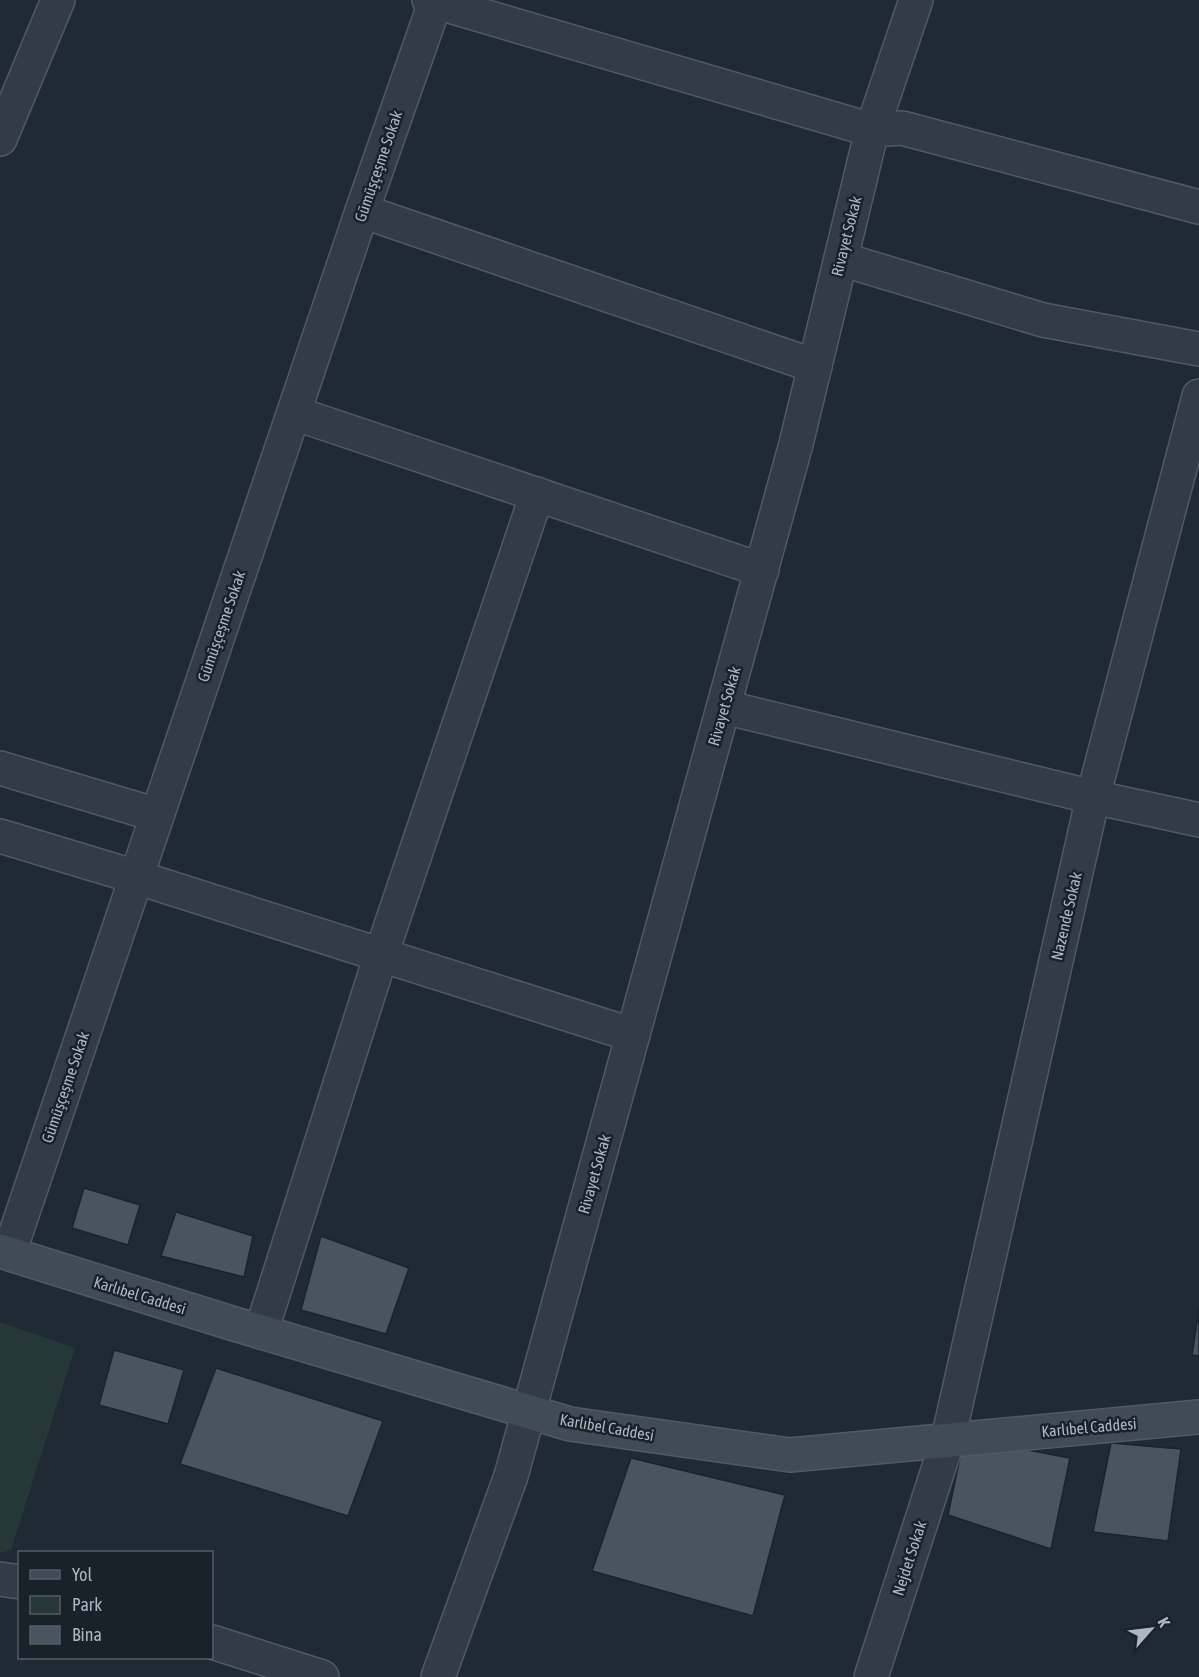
<svg xmlns="http://www.w3.org/2000/svg" width="1199" height="1677" font-family="'Asap Condensed',sans-serif">
<style>
.green{fill:#253837}
.building{fill:#485460;stroke:#1b232b;stroke-width:1.5}
.lines{fill:none;stroke-linecap:round;stroke-linejoin:round}
.street-casing{stroke:#515963;stroke-width:36}
.secondary-casing{stroke:#515963;stroke-width:36}
.street{stroke:#333b45;stroke-width:33}
.secondary{stroke:#414b57;stroke-width:33}
.labels{text-anchor:middle;stroke-width:5;stroke-linejoin:round;paint-order:stroke}
.street-label{font-size:16px;fill:#adb6c2;stroke:#192129}
</style>
<rect width="100%" height="100%" fill="#202a34"/>
<!-- green -->
<polygon class="green" points="0,1322 75,1348 11,1550 0,1553"/>
<!-- building -->
<g class="building">
<polygon points="84,1188 140,1205 128,1245 72,1228"/>
<polygon points="176,1212 253,1236 244,1277 161,1256"/>
<polygon points="321,1236 409,1268 386,1334 301,1310"/>
<polygon points="1199,1309 1199,1356 1192,1355"/>
<polygon points="114,1350 184,1370 168,1424 99,1405"/>
<polygon points="216,1368 383,1421 348,1516 180,1464"/>
<polygon points="964,1438 1070,1458 1051,1549 948,1515"/>
<polygon points="1111,1443 1181,1449 1168,1541 1093,1532"/>
<polygon points="631,1458 785,1495 753,1616 592,1571"/>
</g>
<g class="lines">
<defs>
<g id="street">
<polyline points="429,0 872,130 902,128 1199,207"/>
<polyline points="0,139 58,0"/>
<polyline points="362,211 815,366"/>
<polyline points="841,259 1043,320 1199,349"/>
<polyline points="294,413 762,570"/>
<polyline points="724,707 1093,797 1199,820"/>
<polyline points="0,768 157,815"/>
<polyline points="0,836 136,877 633,1035"/>
<polyline points="9,1253 362,211 436,0"/>
<polyline points="261,1332 381,955 537,494"/>
<polyline points="0,1579 20,1582"/>
<polyline points="212,1642 322,1677"/>
<polyline points="438,1677 511,1476 796,444 872,130 916,0"/>
<polyline points="871,1677 948,1439 1093,797 1199,396"/>
</g>
<polyline id="secondary" points="0,1251 228,1322 570,1424 790,1455 1199,1417"/>
</defs>
<!-- street casing -->
<use href="#street" class="street-casing"/>
<!-- secondary casing -->
<use href="#secondary" class="secondary-casing"/>
<!-- street -->
<use href="#street" class="street"/>
<!-- secondary -->
<use href="#secondary" class="secondary"/>
</g>
<g class="labels">
<!-- street labels -->
<g class="street-label">
<text transform="translate(378 166) rotate(-71)" y="6">Gümüşçeşme Sokak</text>
<text transform="translate(846 236) rotate(-76)" y="6">Rivayet Sokak</text>
<text transform="translate(221 626) rotate(-71)" y="6">Gümüşçeşme Sokak</text>
<text transform="translate(724 706) rotate(-74)" y="6">Rivayet Sokak</text>
<text transform="translate(1066 916) rotate(-77)" y="6">Nazende Sokak</text>
<text transform="translate(65 1087) rotate(-71)" y="6">Gümüşçeşme Sokak</text>
<text transform="translate(594 1174) rotate(-74)" y="6">Rivayet Sokak</text>
<text transform="translate(140 1295) rotate(17)" y="6">Karlıbel Caddesi</text>
<text transform="translate(607 1427) rotate(10)" y="6">Karlıbel Caddesi</text>
<text transform="translate(1089 1427) rotate(-5)" y="6">Karlıbel Caddesi</text>
<text transform="translate(909 1558) rotate(-72)" y="6">Nejdet Sokak</text>
</g>
</g>
<!-- legend -->
<rect x="18" y="1551" width="195" height="108" fill="#192129" stroke="#545d66" stroke-width="1.5"/>
<rect x="30" y="1570" width="30" height="9" fill="#414b57" stroke="#545d66" stroke-width="1.5"/>
<text x="72" y="1581" font-size="18" fill="#adb6c2">Yol</text>
<rect x="30" y="1596" width="30" height="18" fill="#253837" stroke="#545d66" stroke-width="1.5"/>
<text x="72" y="1611" font-size="18" fill="#adb6c2">Park</text>
<rect x="30" y="1626" width="30" height="18" fill="#485460" stroke="#545d66" stroke-width="1.5"/>
<text x="72" y="1641" font-size="18" fill="#adb6c2">Bina</text>
<!-- north arrow -->
<g transform="translate(1151 1629) rotate(62)" stroke="#192129" stroke-width="4.5" paint-order="stroke">
<path d="M0-4.5L10 22L0 15L-10 22Z" fill="#adb6c2"/>
<text y="-9" font-size="16" font-weight="bold" text-anchor="middle" fill="#adb6c2">K</text>
</g>
</svg>
